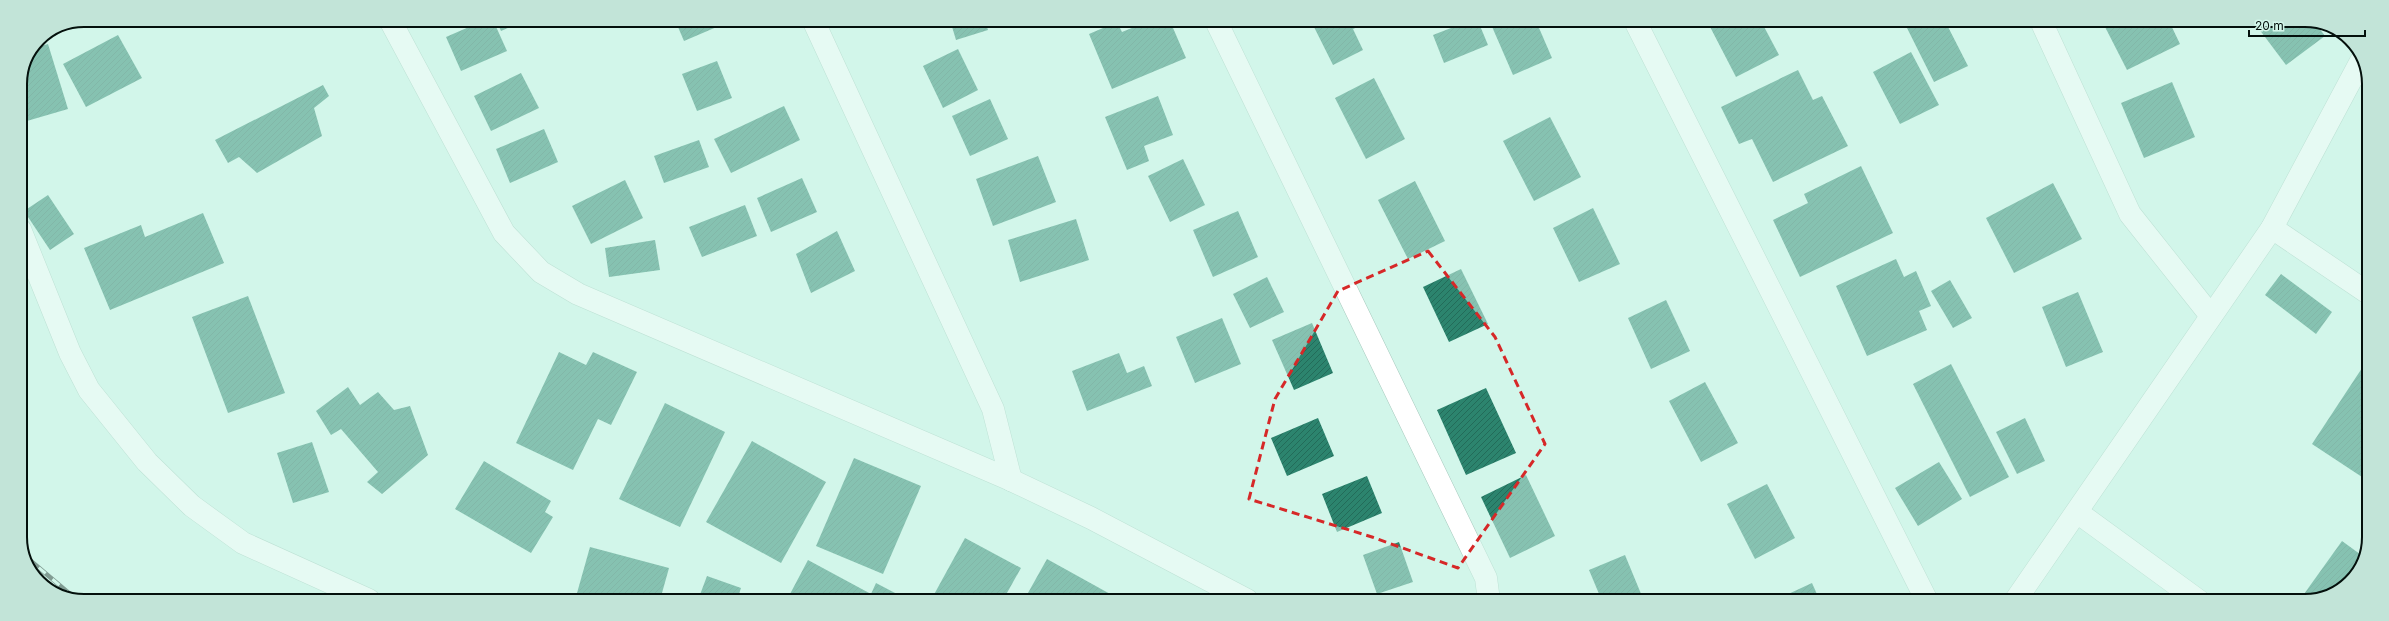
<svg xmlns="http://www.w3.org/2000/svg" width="2389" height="621" font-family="Inter,sans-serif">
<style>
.building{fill:url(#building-hatch)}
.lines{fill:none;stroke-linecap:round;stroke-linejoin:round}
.minor-casing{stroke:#a6c9bd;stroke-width:23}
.minor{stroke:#fff;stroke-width:22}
.rail-casing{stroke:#21302b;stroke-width:4.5}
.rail{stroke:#d2f6ea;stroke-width:3;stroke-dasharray:9;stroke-linecap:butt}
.marked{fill:none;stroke:#d62828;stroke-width:3;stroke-dasharray:8 5;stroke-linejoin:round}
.rim{fill:none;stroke:#04100c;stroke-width:2}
</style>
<defs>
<pattern id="building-hatch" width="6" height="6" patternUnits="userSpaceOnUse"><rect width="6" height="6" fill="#2c846e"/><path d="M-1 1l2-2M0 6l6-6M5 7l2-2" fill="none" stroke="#236b59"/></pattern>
</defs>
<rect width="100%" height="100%" fill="#d2f6ea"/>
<!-- building -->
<g class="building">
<polygon points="485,20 493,20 507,51 461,71 446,37"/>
<polygon points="496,20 526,20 501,31"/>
<polygon points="675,20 725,20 726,23 684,41"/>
<polygon points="950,20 985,21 988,30 956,40"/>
<polygon points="1149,21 1170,21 1186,58 1112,89 1089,34 1117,22 1122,32"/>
<polygon points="1311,21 1371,21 1353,29 1363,50 1333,65"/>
<polygon points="1469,21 1478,21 1488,45 1444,63 1433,35"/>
<polygon points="1493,21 1536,21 1552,58 1513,75 1490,22"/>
<polygon points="1707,21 1761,21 1779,55 1736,77"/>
<polygon points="1916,21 1945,21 1968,66 1934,82 1906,26"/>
<polygon points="2102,21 2169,21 2180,44 2127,70"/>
<polygon points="2253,21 2314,21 2325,36 2286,65"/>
<polygon points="118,35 142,78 86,107 63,64"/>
<polygon points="48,44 68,109 20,123 20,83 35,48"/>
<polygon points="958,49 978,90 943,108 923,66"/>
<polygon points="1911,52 1939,105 1900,124 1873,72"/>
<polygon points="717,61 732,98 697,111 682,74"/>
<polygon points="1798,70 1813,100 1822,96 1848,146 1773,182 1752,139 1739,144 1721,107"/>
<polygon points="521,73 539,108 491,131 474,96"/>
<polygon points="1374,78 1405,139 1366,159 1335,98"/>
<polygon points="2172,82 2195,137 2144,158 2121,103"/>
<polygon points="323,85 329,96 314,108 322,136 257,173 239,157 228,163 215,140"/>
<polygon points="1158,96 1173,135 1144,146 1149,161 1127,170 1105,117"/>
<polygon points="990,99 1008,139 970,156 952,116"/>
<polygon points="784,106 800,140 731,173 714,139"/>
<polygon points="1550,117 1581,177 1534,201 1503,141"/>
<polygon points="544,129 558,162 510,183 496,149"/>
<polygon points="699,140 709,167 664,183 654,156"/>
<polygon points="1038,156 1056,202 993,226 976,179"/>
<polygon points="1183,159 1205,205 1170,222 1148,176"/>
<polygon points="1861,166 1893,233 1800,277 1773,220 1808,203 1804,194"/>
<polygon points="802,178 817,212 771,232 757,198"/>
<polygon points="625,180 643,218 591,244 572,206"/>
<polygon points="1415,181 1445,241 1408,259 1378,200"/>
<polygon points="2053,183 2082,239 2014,273 1986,218"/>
<polygon points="48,195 74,234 50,250 24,211"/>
<polygon points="745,205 757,236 702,257 689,227"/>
<polygon points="1593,208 1620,264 1579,282 1553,228"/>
<polygon points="1238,211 1258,257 1213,277 1193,230"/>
<polygon points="203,213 224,263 110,310 84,248 141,225 145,237"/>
<polygon points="1076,219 1089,260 1020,282 1008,240"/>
<polygon points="837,231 855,271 811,293 796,254"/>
<polygon points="655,240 660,270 609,277 605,248"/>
<polygon points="1896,259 1904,277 1916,271 1931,306 1919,311 1927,330 1867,356 1836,286"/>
<polygon points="1461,269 1488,324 1449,342 1423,287"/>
<polygon points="2281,274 2332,312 2316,334 2265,295"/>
<polygon points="1267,277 1284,312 1250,328 1233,294"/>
<polygon points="1950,280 1972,318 1953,328 1931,291"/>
<polygon points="2078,292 2103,352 2066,367 2042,307"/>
<polygon points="248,296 285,393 228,413 192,317"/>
<polygon points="1666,300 1690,351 1651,369 1628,318"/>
<polygon points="1222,318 1241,364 1195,383 1176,337"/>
<polygon points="1312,323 1333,373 1294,390 1272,340"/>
<polygon points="559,352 586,365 593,352 637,372 611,425 598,419 573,470 516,443"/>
<polygon points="1119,353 1127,373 1144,366 1152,386 1087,411 1072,371"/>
<polygon points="2366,362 2368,363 2368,469 2362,477 2312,444"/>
<polygon points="1951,364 2009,477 1970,497 1913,384"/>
<polygon points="1705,382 1738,443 1701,462 1669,401"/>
<polygon points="348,387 360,405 378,392 394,410 410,406 428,455 382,494 367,482 378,472 341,429 331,435 316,411"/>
<polygon points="1486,388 1516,453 1466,475 1437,410"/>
<polygon points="665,403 725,432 680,527 619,499"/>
<polygon points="1318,418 1334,456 1287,476 1271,438"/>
<polygon points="2025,418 2045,461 2017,474 1996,432"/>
<polygon points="752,441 826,482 781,563 706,522"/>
<polygon points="312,442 329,492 293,503 277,453"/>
<polygon points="854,458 921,486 883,574 816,546"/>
<polygon points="484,461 551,501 545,512 553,517 531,553 455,509"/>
<polygon points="1939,462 1962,499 1918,526 1895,488"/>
<polygon points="1526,475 1555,536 1510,558 1481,497"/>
<polygon points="1367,476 1382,513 1337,532 1322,494"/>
<polygon points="1767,484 1795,538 1755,559 1727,504"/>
<polygon points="965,538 1021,568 1003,600 931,600"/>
<polygon points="2342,541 2364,557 2347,585 2306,601 2299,601"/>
<polygon points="1399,542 1413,582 1377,594 1363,555"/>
<polygon points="590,547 669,568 660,600 602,600 577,593"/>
<polygon points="1625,555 1644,601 1602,601 1589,570"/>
<polygon points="1047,559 1121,600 1024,600"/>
<polygon points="808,560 871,594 876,583 897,594 894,600 802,600 790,594"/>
<polygon points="707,576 741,588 737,600 698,600"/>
<polygon points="1812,583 1820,601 1773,601"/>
</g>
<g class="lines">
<defs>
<g id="minor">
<polyline points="390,20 504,233 541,272 578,294 1011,480 1091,518 1247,600"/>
<polyline points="813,20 993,409 1011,480"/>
<polyline points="1216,21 1486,578 1489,601"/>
<polyline points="1635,21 1927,601"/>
<polyline points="2041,21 2130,214 2211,316"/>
<polyline points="2272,228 2368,293"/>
<polyline points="20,229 70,353 89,390 147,462 192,506 243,543 369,600"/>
<polyline points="2077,512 2199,601"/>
<polyline points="2015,601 2272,228 2361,61"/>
</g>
</defs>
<!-- minor casing -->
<use href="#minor" class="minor-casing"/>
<!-- minor -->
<use href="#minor" class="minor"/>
<defs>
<polyline id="rail" points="25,556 77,600"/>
</defs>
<!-- rail casing -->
<use href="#rail" class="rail-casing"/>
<!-- rail -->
<use href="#rail" class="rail"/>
</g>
<!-- marked area -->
<path d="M0 0H2389V621H0ZM 1428,251 L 1495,337 L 1545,444 L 1458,568 L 1372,537 L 1249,499 L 1275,399 L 1338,291 Z" fill="#d2f6ea" fill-opacity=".55" fill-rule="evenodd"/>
<path class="marked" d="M 1428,251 L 1495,337 L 1545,444 L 1458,568 L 1372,537 L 1249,499 L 1275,399 L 1338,291 Z"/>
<!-- crop -->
<path d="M0 0H2389V621H0ZM84 27H2305A57 57 0 0 1 2362 84V537A57 57 0 0 1 2305 594H84A57 57 0 0 1 27 537V84A57 57 0 0 1 84 27Z" fill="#c2e4d8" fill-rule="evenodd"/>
<path class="rim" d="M84 27H2305A57 57 0 0 1 2362 84V537A57 57 0 0 1 2305 594H84A57 57 0 0 1 27 537V84A57 57 0 0 1 84 27Z"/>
<!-- scale -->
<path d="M2249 30v6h116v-6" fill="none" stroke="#04100c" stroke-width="2"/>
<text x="2255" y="30" font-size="12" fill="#04100c" stroke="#d2f6ea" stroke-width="3" paint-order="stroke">20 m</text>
</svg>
